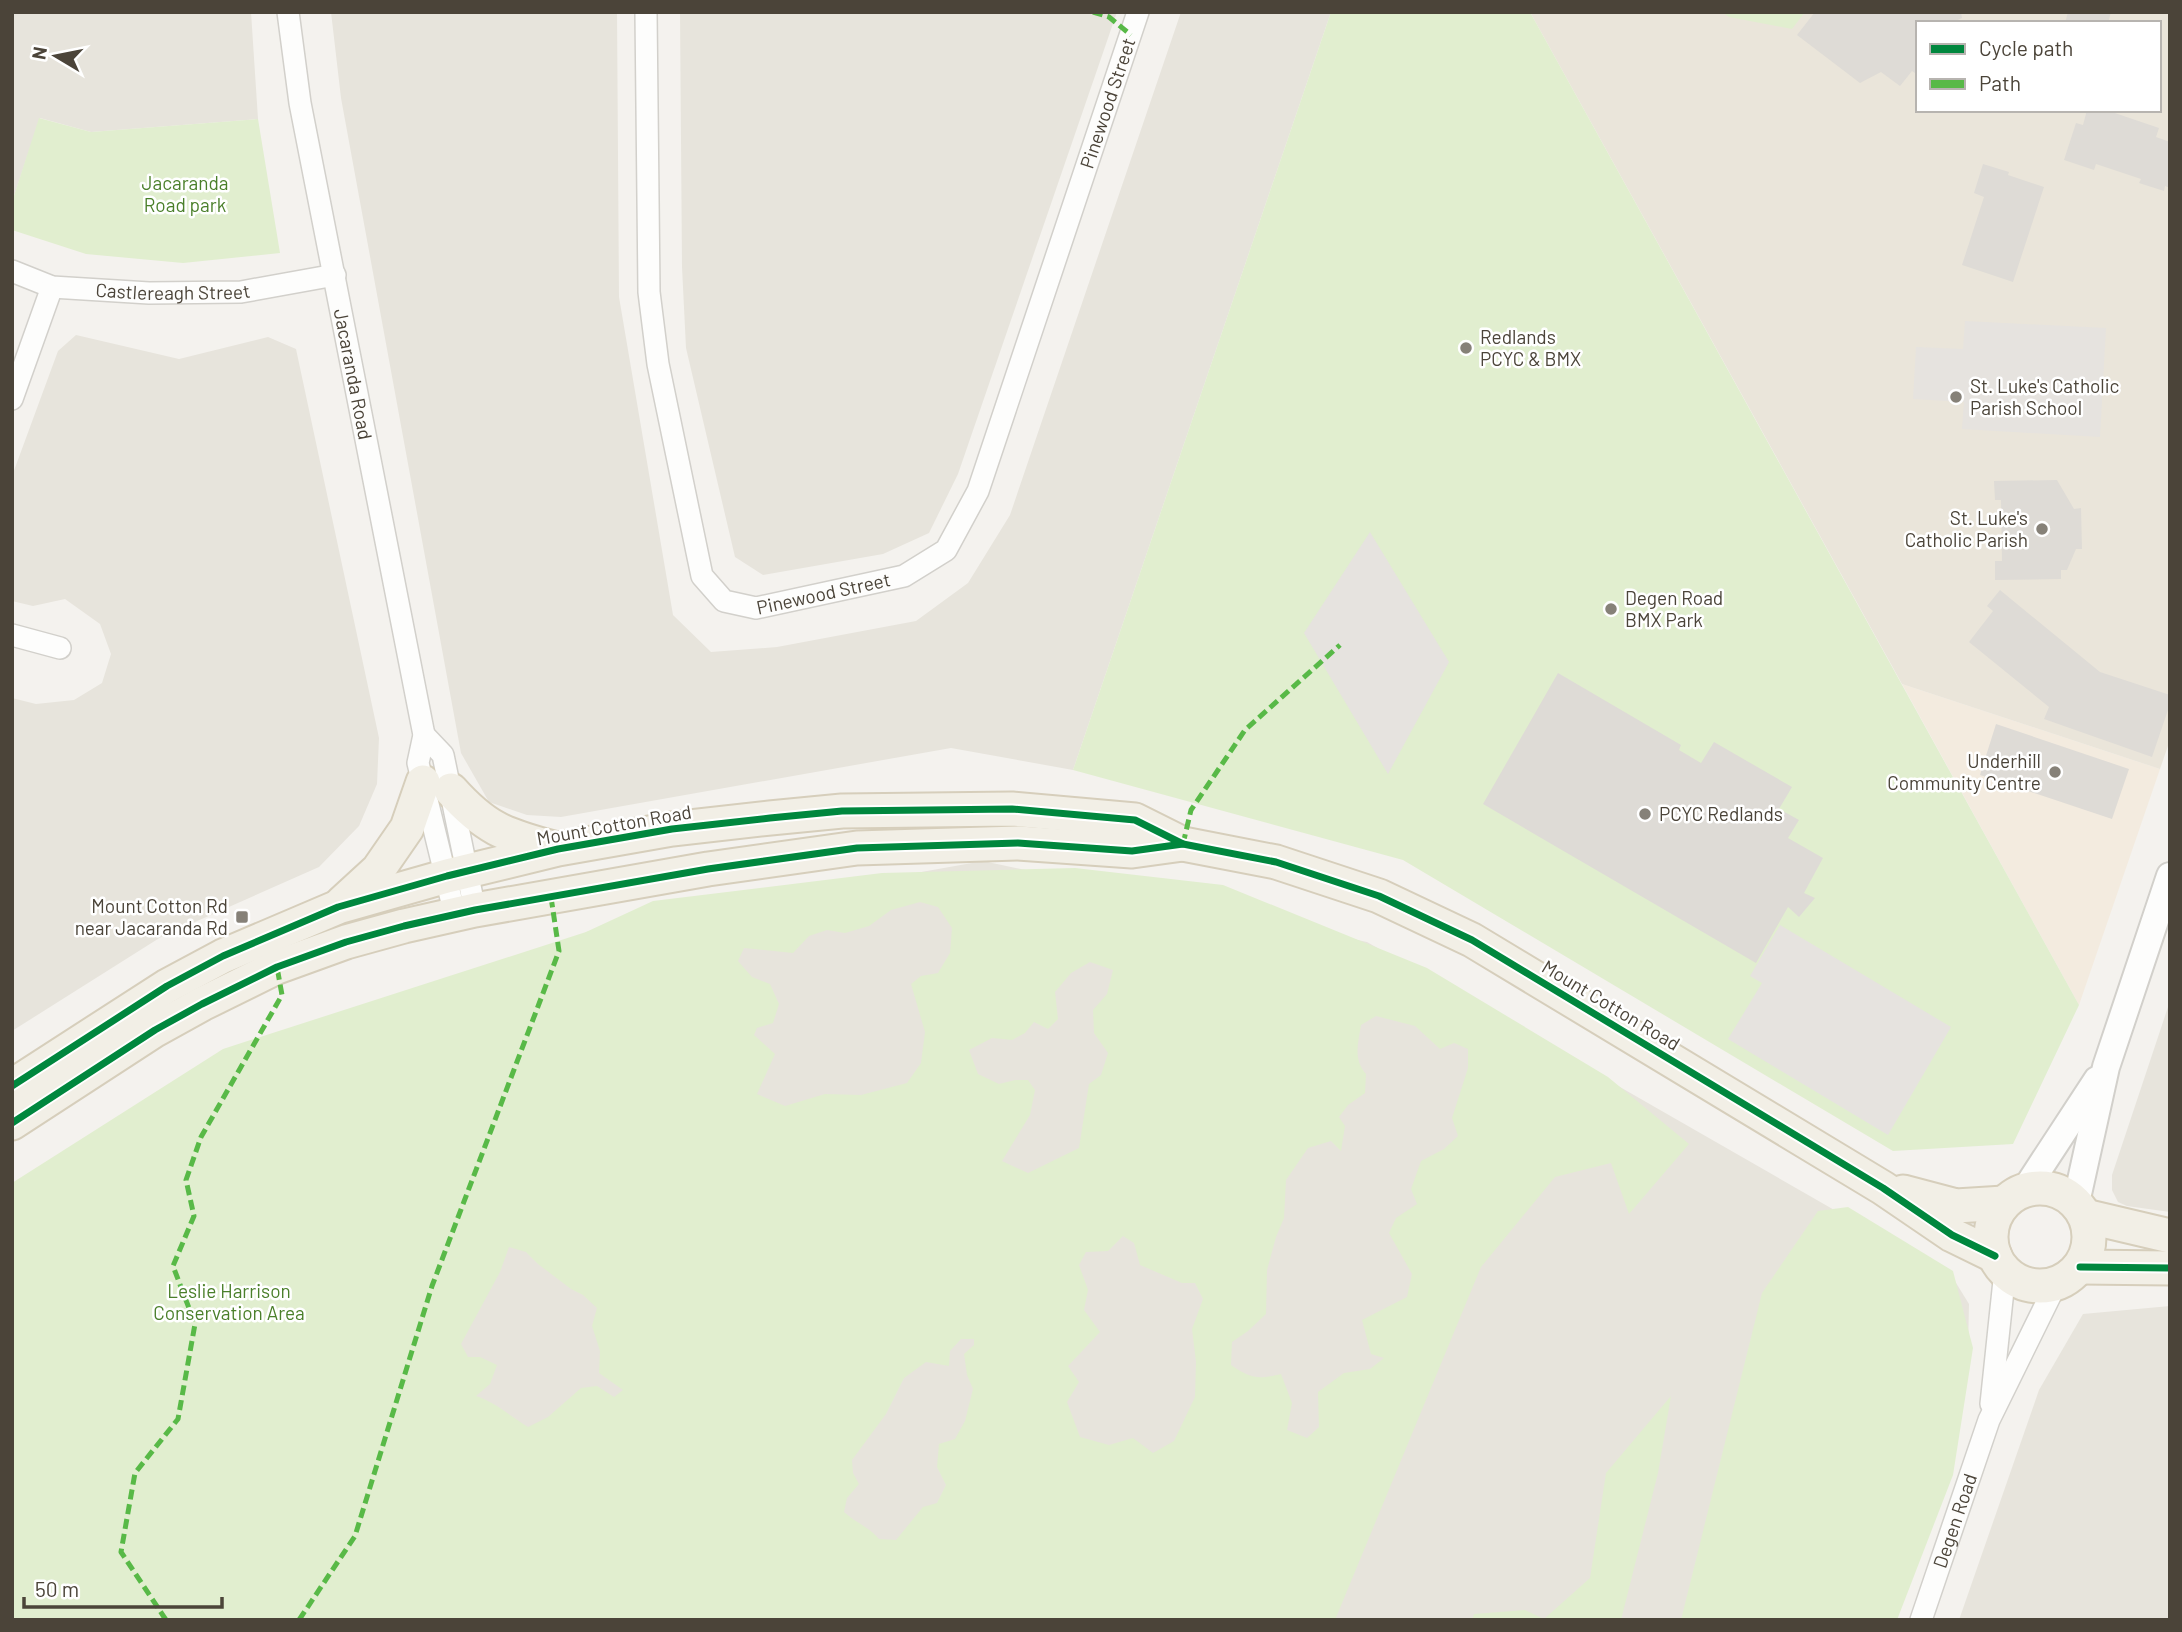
<svg xmlns="http://www.w3.org/2000/svg" width="2182" height="1632" font-family="Barlow,sans-serif">
<style>
.residential{fill:#e7e4dc}
.commercial{fill:#f3ebdf}
.education{fill:#eae5da;fill-rule:evenodd}
.green{fill:#e1eecf;fill-rule:evenodd}
.parking{fill:#e6e3df}
.building{fill:#dedbd6}
.lines{fill:none;stroke-linecap:round;stroke-linejoin:round}
.minor-casing{stroke:#d2d0cb;stroke-width:24}
.tertiary-casing{stroke:#d2d0cb;stroke-width:30}
.primary-casing{stroke:#d6cebb;stroke-width:37}
.minor{stroke:#fdfdfc;stroke-width:21}
.tertiary{stroke:#fdfdfc;stroke-width:26}
.primary{stroke:#f2efe6;stroke-width:33}
.quiet{stroke:#58b947;stroke-width:5;stroke-dasharray:10 5;stroke-linecap:butt}
.cycleway-casing{stroke:#fff;stroke-width:11}
.cycleway{stroke:#00873e;stroke-width:7}
.poi-dot{fill:#868178;stroke:#fff;stroke-width:2.5}
.labels{text-anchor:middle;stroke-width:5;stroke-linejoin:round;paint-order:stroke}
.street-label{font-size:19px;fill:#4b4439;stroke:#fff}
.park-label{font-size:19px;fill:#4a7f2a;stroke:#fff}
.poi-label{font-size:19px;fill:#4b4439;stroke:#fff;text-anchor:start}
</style>
<rect width="100%" height="100%" fill="#f4f2ee"/>
<!-- residential -->
<g class="residential">
<polygon points="12,12 251,12 258,119 91,132 40,118 12,202"/>
<polygon points="331,12 617,12 619,297 673,615 711,652 777,647 916,621 968,583 1010,515 1181,12 1331,12 1073,770 951,748 561,817 527,815 489,802 461,753 341,98"/>
<polygon points="680,12 1117,12 958,474 929,533 883,554 763,575 735,557 686,348 682,267"/>
<polygon points="76,335 179,359 268,337 296,349 379,738 377,784 359,826 319,867 161,937 12,1031 12,698 36,704 74,700 102,683 111,654 100,624 65,599 33,606 12,601 12,476 58,351"/>
<polygon points="983,861 1367,942 1953,1278 1969,1304 1968,1350 1875,1620 348,1620 586,932"/>
<polygon points="2170,1001 2170,1212 2127,1206 2118,1202 2112,1190 2112,1175"/>
<polygon points="2170,1306 2170,1620 1959,1620 2039,1390 2083,1314"/>
</g>
<!-- commercial -->
<polygon class="commercial" points="1902,684 2160,769 2079,1005"/>
<!-- education -->
<path class="education" d="M 1530,12 L 2170,12 L 2170,740 L 2160,769 L 1902,684 ZM 1918,23 L 2159,23 L 2159,110 L 1918,110 Z"/>
<!-- green -->
<g class="green">
<polygon points="1331,12 1530,12 2079,1005 2013,1144 1893,1151 1403,860 1073,770"/>
<polygon points="1722,12 1805,12 1792,29 1729,17"/>
<polygon points="39,118 91,132 258,119 280,253 183,263 86,254 12,230 12,202"/>
<path d="M 1075,868 L 1223,885 L 1427,968 L 1608,1077 L 1689,1144 L 1629,1214 L 1611,1163 L 1555,1177 L 1481,1267 L 1335,1620 L 12,1620 L 12,1183 L 223,1049 L 586,932 L 653,901 L 882,873 ZM 920,902 L 938,907 L 952,928 L 950,953 L 938,973 L 921,976 L 911,984 L 925,1032 L 921,1063 L 907,1083 L 861,1095 L 825,1094 L 785,1106 L 757,1094 L 775,1054 L 754,1035 L 757,1028 L 773,1023 L 779,1004 L 770,984 L 752,977 L 738,961 L 744,948 L 793,953 L 809,936 L 827,930 L 845,933 L 869,926 L 891,910 ZM 1090,962 L 1113,970 L 1107,994 L 1093,1010 L 1094,1033 L 1108,1053 L 1101,1075 L 1089,1084 L 1079,1148 L 1028,1173 L 1002,1161 L 1030,1115 L 1035,1090 L 1028,1080 L 1015,1080 L 999,1084 L 978,1074 L 969,1050 L 992,1038 L 1012,1040 L 1025,1033 L 1034,1022 L 1048,1029 L 1058,1019 L 1055,992 L 1071,973 ZM 1376,1016 L 1415,1026 L 1440,1049 L 1454,1043 L 1468,1049 L 1468,1068 L 1452,1118 L 1458,1136 L 1444,1149 L 1421,1161 L 1411,1189 L 1417,1204 L 1396,1218 L 1389,1233 L 1412,1274 L 1407,1297 L 1362,1320 L 1371,1354 L 1384,1358 L 1370,1369 L 1344,1373 L 1318,1392 L 1319,1427 L 1307,1438 L 1287,1430 L 1292,1403 L 1281,1374 C 1257,1380 1250,1378 1231,1365 L 1232,1342 L 1248,1331 L 1266,1314 L 1267,1270 L 1276,1237 L 1284,1218 L 1286,1180 L 1308,1148 L 1331,1141 L 1341,1151 L 1345,1126 L 1339,1117 L 1348,1105 L 1365,1093 L 1366,1074 C 1353,1059 1358,1044 1361,1025 ZM 1123,1236 L 1134,1243 L 1140,1265 L 1182,1283 L 1195,1283 L 1203,1299 L 1192,1329 L 1196,1362 L 1195,1397 L 1174,1441 L 1153,1453 L 1133,1438 L 1109,1445 L 1080,1437 L 1067,1402 L 1079,1382 L 1068,1366 L 1100,1332 L 1084,1310 L 1088,1290 L 1079,1265 L 1086,1252 L 1108,1251 ZM 509,1247 L 526,1252 L 538,1264 L 571,1289 L 583,1295 L 597,1308 L 592,1326 L 600,1351 L 599,1373 L 623,1390 L 614,1397 L 597,1386 L 581,1388 L 548,1417 L 528,1427 C 510,1416 495,1402 476,1396 L 490,1384 L 497,1365 L 480,1357 L 468,1357 L 461,1344 L 500,1272 ZM 961,1339 L 974,1339 L 974,1345 L 964,1354 L 967,1375 L 973,1389 L 965,1421 L 955,1439 L 939,1444 L 937,1467 L 946,1485 L 937,1503 L 923,1507 L 896,1540 L 879,1539 C 869,1527 856,1523 844,1512 L 847,1498 L 859,1484 L 853,1473 L 852,1460 L 886,1414 L 904,1378 L 926,1362 L 949,1366 L 950,1351 Z"/>
<polygon points="1848,1207 1953,1271 1973,1348 1953,1475 1897,1620 1681,1620 1762,1293 1818,1211"/>
<polygon points="1671,1396 1658,1473 1621,1620 1472,1620 1474,1614 1525,1610 1544,1619 1590,1578 1606,1473"/>
</g>
<!-- parking -->
<g class="parking">
<polygon points="1965,321 2106,328 2100,437 1962,429 1964,402 1913,399 1916,347 1963,349"/>
<polygon points="1370,532 1449,662 1388,774 1304,633"/>
<polygon points="1780,925 1951,1027 1888,1135 1728,1039 1762,983 1750,976"/>
</g>
<!-- building -->
<g class="building">
<polygon points="1815,12 1961,12 1962,18 1951,23 1918,23 1918,70 1915,73 1912,71 1900,86 1881,72 1860,83 1797,35"/>
<polygon points="2068,12 2111,12 2108,23 2065,23"/>
<polygon points="2087,110 2106,110 2159,128 2156,137 2170,142 2170,188 2165,186 2164,191 2139,183 2141,179 2096,164 2094,170 2064,160 2076,123 2083,125"/>
<polygon points="1983,164 2009,172 2008,175 2044,187 2013,282 1962,265 1984,197 1974,193"/>
<polygon points="2057,480 2074,509 2081,508 2082,549 2076,549 2067,570 2061,570 2061,579 1995,580 1995,561 2002,561 2001,500 1995,500 1994,481"/>
<polygon points="2000,590 2100,672 2170,695 2170,704 2152,757 2044,719 2049,707 1969,642 1993,611 1987,606"/>
<polygon points="1558,673 1681,745 1679,750 1701,763 1714,742 1792,787 1779,809 1799,820 1788,838 1823,858 1804,893 1815,898 1799,917 1788,907 1756,963 1483,804"/>
<polygon points="1996,724 2129,769 2112,819 1980,775"/>
</g>
<g class="lines">
<defs>
<g id="minor">
<path id="s1" d="M 288,12 L 300,103 L 424,735 L 418,763 L 455,915"/>
<path id="s2" d="M 646,12 L 649,292 L 658,364 L 702,576 L 724,601 L 756,608 L 904,576 L 946,550 L 978,491 L 1138,12"/>
<path id="s3" d="M 12,271 L 52,287 L 149,293 L 241,292 L 335,275"/>
<polyline points="12,399 52,287"/>
<polyline points="12,635 60,648"/>
<polyline points="424,735 443,755 475,910"/>
<polyline points="1991,1404 2005,1271"/>
<path id="s4" d="M 1921,1620 L 1989,1420 L 2056,1284"/>
</g>
<g id="tertiary">
<polyline points="2025,1190 2097,1080"/>
<polyline points="2076,1203 2106,1067 2170,876"/>
</g>
<g id="primary">
<path d="M 451,790 C 485,828 504,835 553,848"/>
<polyline points="342,903 378,870 407,828 423,782"/>
<polyline points="12,1086 167,986 223,956 338,907 447,876 558,849 672,829 770,818 842,811 1012,809 1135,820 1183,844 1276,862 1379,896 1472,940 1883,1188 1952,1235 1995,1256"/>
<polyline points="12,1123 155,1030 202,1004 277,967 346,942 404,926 475,910 708,869 857,848 1018,843 1132,851 1183,844"/>
<circle cx="2040" cy="1237" r="49"/>
<polyline points="1903,1192 1956,1206 2004,1203"/>
<polyline points="2085,1216 2170,1236"/>
<polyline points="2080,1267 2170,1268"/>
</g>
</defs>
<!-- minor casing -->
<use href="#minor" class="minor-casing"/>
<!-- tertiary casing -->
<use href="#tertiary" class="tertiary-casing"/>
<!-- primary casing -->
<use href="#primary" class="primary-casing"/>
<!-- minor -->
<use href="#minor" class="minor"/>
<!-- tertiary -->
<use href="#tertiary" class="tertiary"/>
<!-- primary -->
<use href="#primary" class="primary"/>
<!-- quiet -->
<g class="quiet">
<polyline points="1093,12 1109,17 1131,35"/>
<polyline points="1183,844 1191,810 1245,730 1340,645"/>
<polyline points="166,1620 121,1552 135,1473 178,1419 195,1324 173,1266 194,1216 186,1180 201,1137 282,995 277,967"/>
<polyline points="299,1620 355,1536 432,1286 559,951 551,897"/>
</g>
<defs>
<g id="cycleway">
<polyline points="12,1086 167,986 223,956 338,907 447,876 558,849 672,829 770,818 842,811 1012,809 1135,820 1183,844 1276,862 1379,896 1472,940 1883,1188 1952,1235 1995,1256"/>
<polyline points="12,1123 155,1030 202,1004 277,967 346,942 404,926 475,910 708,869 857,848 1018,843 1132,851 1183,844"/>
<polyline points="2080,1267 2170,1268"/>
</g>
</defs>
<!-- cycleway casing -->
<use href="#cycleway" class="cycleway-casing"/>
<!-- cycleway -->
<use href="#cycleway" class="cycleway"/>
</g>
<!-- markers -->
<g class="poi-dot">
<circle cx="1466" cy="348" r="7"/>
<circle cx="1956" cy="397" r="7"/>
<circle cx="2042" cy="529" r="7"/>
<circle cx="1611" cy="609" r="7"/>
<circle cx="2055" cy="772" r="7"/>
<circle cx="1645" cy="814" r="7"/>
<rect x="235" y="910" width="14" height="14" rx="3.5"/>
</g>
<g class="labels">
<!-- street labels -->
<g class="street-label">
<text dy="7" stroke="none"><textPath href="#s2" startOffset="1312">Pinewood Street</textPath></text>
<text dy="7" stroke="none"><textPath href="#s3" startOffset="164">Castlereagh Street</textPath></text>
<text dy="7" stroke="none"><textPath href="#s1" startOffset="368">Jacaranda Road</textPath></text>
<text dy="7" stroke="none"><textPath href="#s2" startOffset="704">Pinewood Street</textPath></text>
<text transform="translate(614 825) rotate(-10)" y="7">Mount Cotton Road</text>
<text transform="translate(1611 1005) rotate(31)" y="7">Mount Cotton Road</text>
<text dy="7" stroke="none"><textPath href="#s4" startOffset="105">Degen Road</textPath></text>
</g>
<!-- park labels -->
<g class="park-label">
<text x="185" y="190">Jacaranda<tspan x="185" dy="22">Road park</tspan></text>
<text x="229" y="1298">Leslie Harrison<tspan x="229" dy="22">Conservation Area</tspan></text>
</g>
<!-- poi labels -->
<g class="poi-label">
<text x="1480" y="344">Redlands<tspan x="1480" dy="22">PCYC &amp; BMX</tspan></text>
<text x="1970" y="393">St. Luke's Catholic<tspan x="1970" dy="22">Parish School</tspan></text>
<text x="2028" y="525" text-anchor="end">St. Luke's<tspan x="2028" dy="22">Catholic Parish</tspan></text>
<text x="1625" y="605">Degen Road<tspan x="1625" dy="22">BMX Park</tspan></text>
<text x="2041" y="768" text-anchor="end">Underhill<tspan x="2041" dy="22">Community Centre</tspan></text>
<text x="1659" y="821">PCYC Redlands</text>
<text x="228" y="913" text-anchor="end">Mount Cotton Rd<tspan x="228" dy="22">near Jacaranda Rd</tspan></text>
</g>
</g>
<!-- border -->
<rect width="2182" height="1632" fill="none" stroke="#4b4439" stroke-width="28"/>
<!-- legend -->
<rect x="1916" y="21" width="245" height="91" fill="#ffffff" stroke="#b7b4b0" stroke-width="2"/>
<rect x="1930" y="44" width="35" height="10" fill="#00873e" stroke="#b7b4b0" stroke-width="2"/>
<text x="1979" y="56" font-size="21" fill="#4b4439">Cycle path</text>
<rect x="1930" y="79" width="35" height="10" fill="#58b947" stroke="#b7b4b0" stroke-width="2"/>
<text x="1979" y="91" font-size="21" fill="#4b4439">Path</text>
<!-- north arrow -->
<g transform="translate(56 56) rotate(280)" stroke="#ffffff" stroke-width="5" paint-order="stroke">
<path d="M0-5L12 26L0 18L-12 26Z" fill="#4b4439"/>
<text y="-10" font-size="19" font-weight="bold" text-anchor="middle" fill="#4b4439">N</text>
</g>
<!-- scale -->
<path d="M24 1597v10h198v-10" fill="none" stroke="#4b4439" stroke-width="3.5"/>
<text x="35" y="1597" font-size="21" fill="#4b4439" stroke="#ffffff" stroke-width="5" paint-order="stroke">50 m</text>
</svg>
